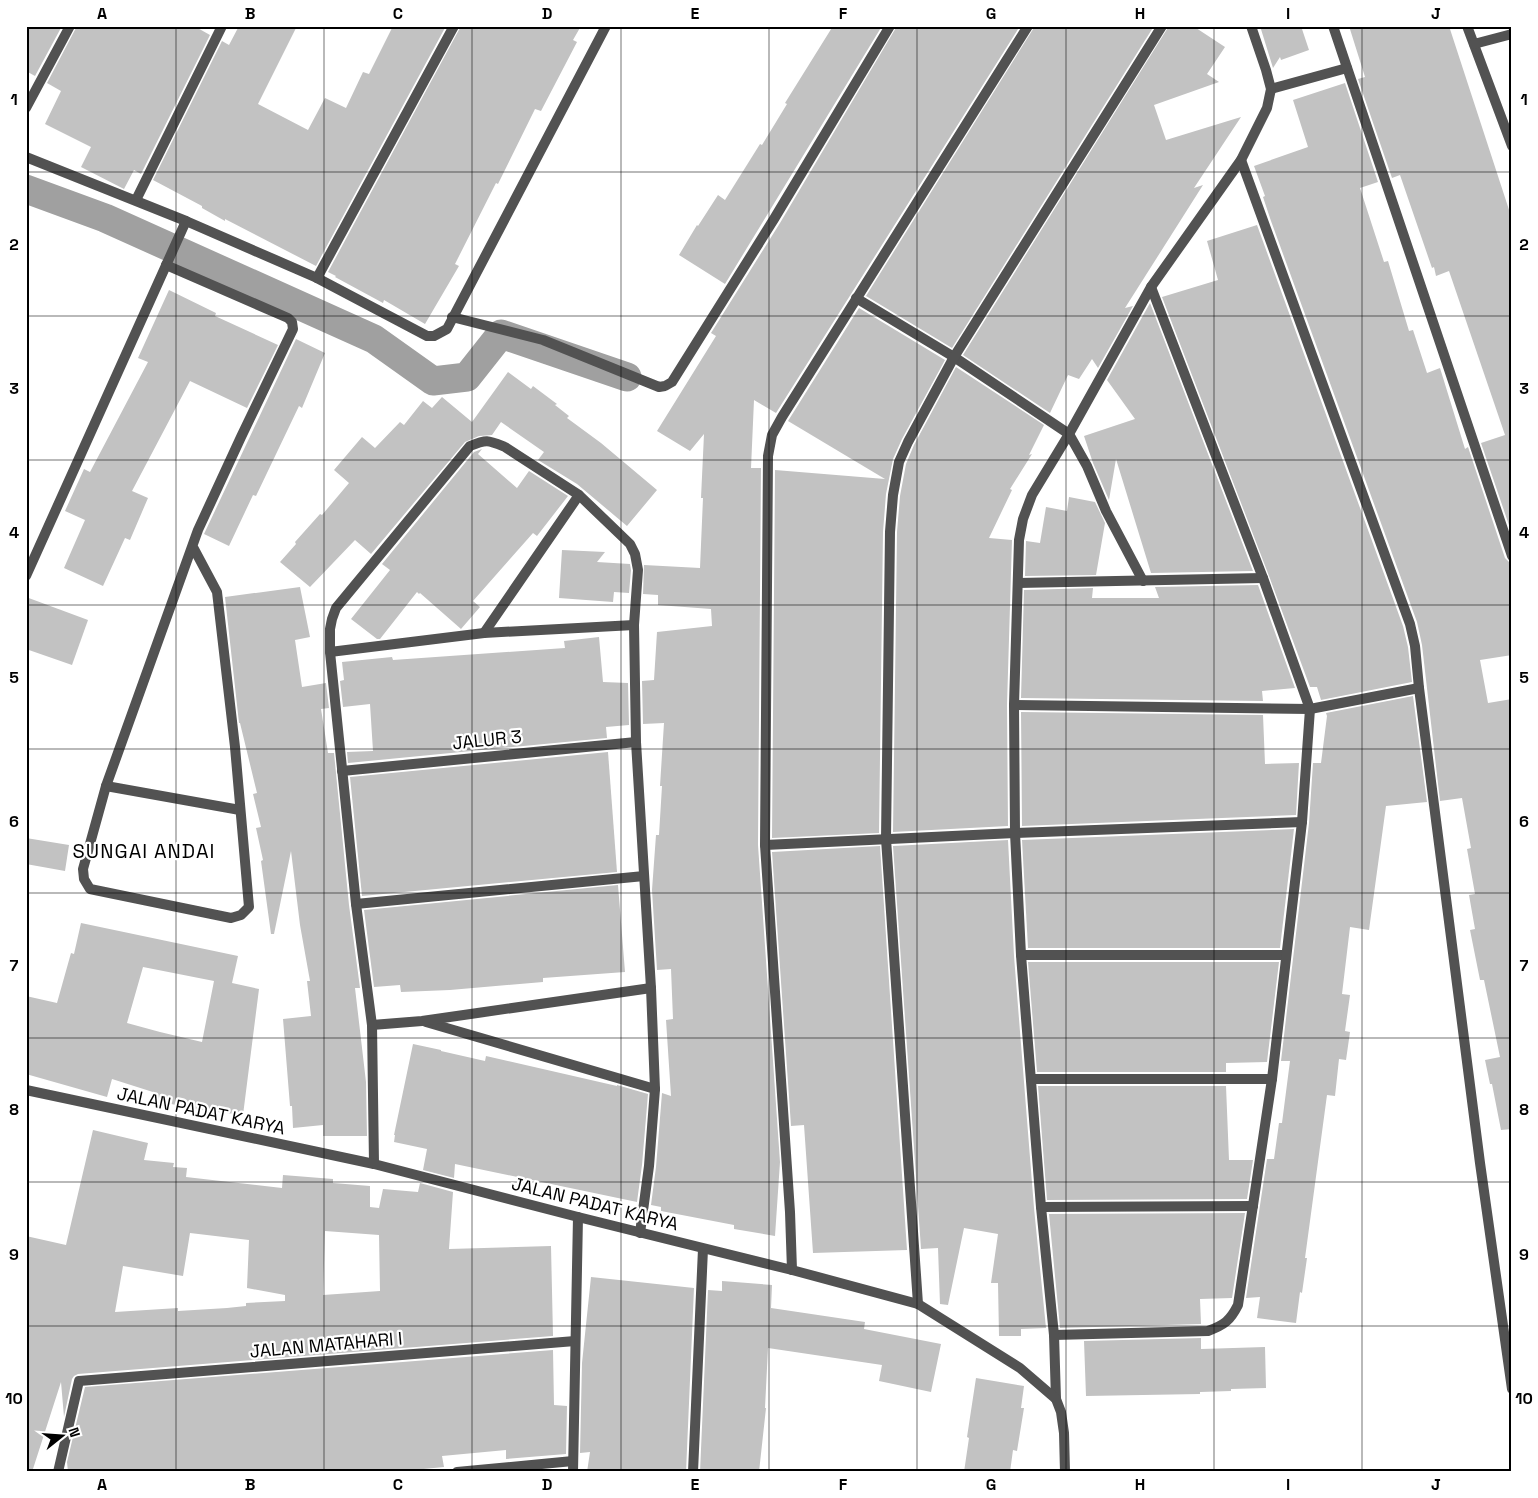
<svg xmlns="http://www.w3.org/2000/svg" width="1538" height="1498" font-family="'Space Grotesk',sans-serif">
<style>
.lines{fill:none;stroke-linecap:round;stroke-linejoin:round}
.canal{stroke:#a0a0a0;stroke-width:29}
.building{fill:#c2c2c2;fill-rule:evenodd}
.minor{stroke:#525252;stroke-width:10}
.tertiary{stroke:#525252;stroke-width:10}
.grid{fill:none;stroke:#000;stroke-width:1;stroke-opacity:0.55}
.labels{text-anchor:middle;stroke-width:4.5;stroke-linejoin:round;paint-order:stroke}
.street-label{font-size:18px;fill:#000;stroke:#fff}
.quarter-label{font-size:20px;letter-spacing:1px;fill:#000;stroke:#fff}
.neatline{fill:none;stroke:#000;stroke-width:2}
.grid-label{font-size:16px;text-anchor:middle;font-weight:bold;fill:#000}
</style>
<rect width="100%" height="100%" fill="#fff"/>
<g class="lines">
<!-- canal -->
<polyline class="canal" points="26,189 105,218 374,339 433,381 467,377 501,334 627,377"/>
</g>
<!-- building -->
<g class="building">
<polygon points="26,26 62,26 35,76 26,71"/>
<polygon points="77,26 194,26 210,35 141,174 134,170 124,189 81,167 91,147 45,124 61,91 47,83"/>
<polygon points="239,26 297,26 258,104 308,130 325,98 346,108 363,72 369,74 393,26 446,26 316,266 225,219 225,221 202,208 202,206 153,180 222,41 229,45"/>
<polygon points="461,26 581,26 573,40 577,42 541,111 535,109 498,184 496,183 455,264 459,266 425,324 384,300 383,303 335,277 336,276 328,272"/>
<polygon points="833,26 882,26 725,284 679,255 697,225 698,226 718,195 725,200 760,144 762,145 787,104 785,103"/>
<polygon points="897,26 1020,26 776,413 754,400 751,468 761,468 758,845 780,1162 775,1236 734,1229 734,1225 661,1211 661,1207 651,1205 656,1167 662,1093 671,1096 666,1020 673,1019 671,969 657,970 652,890 656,835 659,835 662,786 660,786 664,723 643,724 642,681 654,680 657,632 712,626 711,609 658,605 658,595 643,594 644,565 700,568 703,498 701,498 704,434 690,451 657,431 716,336 711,333 780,223"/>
<polygon points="1035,26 1154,26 952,348 866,296"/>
<polygon points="1169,26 1193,26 1225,47 1207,74 1219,82 1154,105 1166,140 1241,117 1194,188 1203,185 1125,308 1133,306 1098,368 1092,359 1079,379 1068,375 1050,413 963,355"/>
<polygon points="1260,26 1301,26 1309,50 1281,60 1280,57 1273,68"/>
<polygon points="1349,26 1449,26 1512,219 1512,534 1481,443 1505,435 1449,271 1436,276 1434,267 1432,268 1400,175 1392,178 1358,79 1365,77"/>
<polygon points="1345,83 1378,182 1360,188 1384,262 1388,261 1409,331 1413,330 1427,373 1440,368 1465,449 1468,447 1505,558 1509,562 1512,572 1512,655 1480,660 1488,703 1512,699 1512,1129 1501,1130 1492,1084 1490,1084 1485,1060 1500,1057 1484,980 1480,980 1470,930 1475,929 1469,895 1475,894 1467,849 1471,848 1462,798 1440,801 1422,645 1417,622 1271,221 1263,197 1265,196 1254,166 1308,147 1293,100"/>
<polygon points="1257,225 1403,626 1408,647 1412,682 1321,700 1317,687 1310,687 1269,576 1162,297 1218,280 1207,241"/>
<polygon points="169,290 216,313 215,316 278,345 247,408 190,381 132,491 148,498 130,540 125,538 103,586 64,568 85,520 65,511 84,469 90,472 148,362 138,358"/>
<polygon points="1150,303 1253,571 1151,573 1116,459 1109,500 1093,463 1084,436 1135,419 1107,380"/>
<polygon points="859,308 945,360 902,439 893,459 886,494 883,532 879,833 772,838 775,470 885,479 788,421"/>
<polygon points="296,339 325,353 302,408 299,406 256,496 253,495 229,546 204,534"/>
<polygon points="956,367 1044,425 1029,455 1032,454 1010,489 1012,490 989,538 1012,540 1007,705 1008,826 893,832 897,532 900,496 906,464 914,445"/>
<polygon points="508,372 531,389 533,386 557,404 555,405 569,416 567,418 601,443 657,490 627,526 577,484 538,460 544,452 501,422 492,435 479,436 465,442 371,554 355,540 310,587 280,562 296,544 295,542 320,514 322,515 349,483 334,470 362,437 375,448 400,422 404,425 423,401 432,408 442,397 472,422"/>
<polygon points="482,449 478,454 517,488 529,471 568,496 537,536 533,533 473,601 480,607 461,629 420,593 419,594 417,592 380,639 377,639 351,619 390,570 382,564 474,452"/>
<polygon points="1069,497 1095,502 1105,523 1096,575 1025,576 1026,541 1040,543 1046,507 1067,511"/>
<polygon points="562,550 605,552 597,562 630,564 631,570 629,593 614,592 613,602 559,598"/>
<polygon points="1258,585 1295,688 1262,691 1263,701 1021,698 1024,590 1093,588 1092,598 1159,598 1155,587"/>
<polygon points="300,587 310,637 295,640 302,687 326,683 329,708 321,709 328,753 334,753 349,905 360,988 355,988 366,1082 367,1136 323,1136 323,1125 293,1128 292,1106 290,1106 283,1019 311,1016 307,981 310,981 300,925 291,851 274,934 271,934 261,861 263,860 256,828 261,827 253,794 257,793 240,723 239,723 225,597"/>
<polygon points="26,597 88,620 72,665 26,649"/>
<polygon points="599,637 603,682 628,683 629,725 606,727 607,738 348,763 347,752 373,751 370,704 343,707 340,681 344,680 342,662 392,657 393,660 565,648 564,641"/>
<polygon points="1413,696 1427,802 1386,806 1369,930 1350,927 1342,994 1350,995 1345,1031 1350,1032 1346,1060 1339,1059 1335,1096 1327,1095 1305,1258 1307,1258 1302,1293 1300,1292 1296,1323 1257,1318 1260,1297 1246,1298 1267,1159 1274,1159 1279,1123 1282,1123 1290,1061 1281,1061 1309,823 1313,763 1321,763 1327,716 1326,713"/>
<polygon points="1021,712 1263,715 1265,764 1299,763 1296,815 1022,826"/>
<polygon points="608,752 617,872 362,896 350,777"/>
<polygon points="1294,829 1280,948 1028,948 1022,840"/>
<polygon points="26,838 69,845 65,871 26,864"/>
<polygon points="1008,840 1014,956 1034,1208 1046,1328 1021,1329 1021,1336 999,1336 998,1283 991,1283 998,1234 964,1228 948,1305 940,1304 938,1248 921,1249 893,846"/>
<polygon points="880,846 907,1250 813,1253 804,1125 791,1126 772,852"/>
<polygon points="618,885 625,972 543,978 543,982 450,990 401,992 400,985 374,987 364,910"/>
<path d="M 81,923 L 238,956 L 232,983 L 259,989 L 243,1115 L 193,1109 L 154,1100 L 156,1093 L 112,1079 L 107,1097 L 26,1074 L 26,996 L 57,1003 L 71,953 L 74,954 ZM 143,967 L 214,981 L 202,1042 L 160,1032 L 127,1023 Z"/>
<polygon points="1028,962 1279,962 1267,1062 1226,1063 1226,1072 1037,1072"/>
<polygon points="413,1044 441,1050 441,1051 485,1061 486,1056 617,1086 617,1085 648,1094 642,1165 637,1202 455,1164 454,1178 423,1170 427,1149 394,1142 395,1135 394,1135"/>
<polygon points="1038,1086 1226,1086 1229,1160 1253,1160 1247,1199 1047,1200"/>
<path d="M 93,1130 L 148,1143 L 144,1160 L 174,1163 L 173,1167 L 187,1168 L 186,1177 L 282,1188 L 283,1175 L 333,1179 L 333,1183 L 370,1186 L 370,1207 L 379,1208 L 383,1189 L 418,1192 L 420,1183 L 453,1192 L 449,1249 L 551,1246 L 553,1336 L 78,1374 L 74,1376 L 72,1379 L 64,1417 L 61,1382 L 32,1472 L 26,1472 L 26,1236 L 66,1245 ZM 325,1231 L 379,1235 L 380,1291 L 323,1295 ZM 190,1233 L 249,1240 L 247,1288 L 285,1295 L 285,1301 L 246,1303 L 246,1306 L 227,1308 L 178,1311 L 178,1308 L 115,1312 L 123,1266 L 183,1276 Z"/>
<polygon points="1245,1213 1232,1298 1200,1299 1201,1324 1060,1328 1049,1214"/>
<polygon points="591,1277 694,1288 686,1472 587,1472 590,1452 580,1453 582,1363"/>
<polygon points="722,1281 772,1285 771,1308 865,1322 864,1329 941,1344 931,1392 879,1381 882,1365 768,1348 765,1408 766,1408 759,1472 700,1472 708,1290 722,1291"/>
<polygon points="1201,1338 1201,1349 1265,1347 1266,1388 1231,1389 1231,1391 1200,1392 1200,1394 1086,1396 1084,1341"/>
<polygon points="553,1350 554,1405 567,1406 566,1454 506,1459 506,1450 442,1456 444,1467 403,1471 361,1469 361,1472 68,1472 67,1462 85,1387"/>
<polygon points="976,1378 1024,1386 1021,1408 1024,1408 1017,1451 1013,1450 1010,1472 964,1472 969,1438 967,1437"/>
</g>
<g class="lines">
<!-- minor -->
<g class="minor">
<polyline points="1333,26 1512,556"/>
<polyline points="1467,26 1512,146"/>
<polyline points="1474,44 1512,34"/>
<polyline points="1271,89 1347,68"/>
<polyline points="26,108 70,26"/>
<polyline points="26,157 186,221 317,278 427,336 434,336 447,329 606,26"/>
<polyline points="1241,160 1410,624 1415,646 1419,688 1480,1163 1512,1389"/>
<polyline points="136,200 222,26"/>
<polyline points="166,265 288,318 292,322 293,329 241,437 198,530 106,786 83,869 84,879 90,889 231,918 241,915 249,907 235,747 217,592 193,547"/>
<polyline points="317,278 454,26"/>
<polyline points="856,298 954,357 1069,434 1087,466 1106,511 1143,581"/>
<polyline points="452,317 543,340 659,387 665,386 672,382 774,219 890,26"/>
<polyline points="26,576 186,221"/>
<polyline points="1018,583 1263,578"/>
<polyline points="484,633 579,495"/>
<polyline points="330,652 484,633 634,625"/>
<polyline points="1014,705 1310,709 1419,688"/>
<polyline points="342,771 636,742"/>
<polyline points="106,786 240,810"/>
<polyline points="765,845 1015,833 1302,822"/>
<polyline points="356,904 644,876"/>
<polyline points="1021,955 1286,955"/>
<polyline points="426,1022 655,1089"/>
<polyline points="372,1025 422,1021 651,988"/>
<polyline points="1031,1079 1272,1079"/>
<path d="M 374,1164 L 372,1025 L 356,904 L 330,652 L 330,629 L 332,619 L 336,608 L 470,446 C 487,439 488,440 505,447 L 579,495 L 630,544 L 635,554 L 638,570 L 634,625 L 636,742 L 651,988 L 655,1089 L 649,1166 L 640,1233"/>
<polyline points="1041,1207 1253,1206"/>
<polyline points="792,1270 790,1212 765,845 768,456 772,435 782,417 1028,26"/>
<polyline points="918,1304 886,839 890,532 893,495 899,462 908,442 954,357 1162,26"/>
<path d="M 1054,1335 L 1208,1331 C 1224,1325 1230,1321 1238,1305 L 1272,1079 L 1302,822 L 1310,709 L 1263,578 L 1151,287"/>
<polyline points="1056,1399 1054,1335 1041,1207 1021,955 1015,833 1014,705 1019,540 1023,519 1032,495 1069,434 1151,287 1241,160 1267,108 1271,89 1266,70 1251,26"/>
<polyline points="58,1472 79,1381 575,1341"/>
<polyline points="457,1472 573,1461"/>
<polyline points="573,1472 578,1217"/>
<polyline points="693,1472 703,1249"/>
</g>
<!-- tertiary -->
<polyline class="tertiary" points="26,1090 374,1164 578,1217 792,1270 918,1304 1020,1368 1056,1399 1061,1412 1064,1433 1065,1472"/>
</g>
<!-- grid -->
<path class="grid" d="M 176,26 L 176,1472M 324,26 L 324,1472M 472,26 L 472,1472M 621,26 L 621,1472M 769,26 L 769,1472M 917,26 L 917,1472M 1066,26 L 1066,1472M 1214,26 L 1214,1472M 1362,26 L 1362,1472M 26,172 L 1512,172M 26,316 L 1512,316M 26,460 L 1512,460M 26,605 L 1512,605M 26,749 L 1512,749M 26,893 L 1512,893M 26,1038 L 1512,1038M 26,1182 L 1512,1182M 26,1326 L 1512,1326"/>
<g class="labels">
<!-- street labels -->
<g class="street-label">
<text transform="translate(487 740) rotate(-6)" y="6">JALUR 3</text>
<text transform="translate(201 1111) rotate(12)" y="6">JALAN PADAT KARYA</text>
<text transform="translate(595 1204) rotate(14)" y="6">JALAN PADAT KARYA</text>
<text transform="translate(326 1345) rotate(-5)" y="6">JALAN MATAHARI I</text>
</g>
<!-- quarter labels -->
<g class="quarter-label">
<text x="144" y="858">SUNGAI ANDAI</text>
</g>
</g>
<!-- border -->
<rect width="1538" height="1498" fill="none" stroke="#ffffff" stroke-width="55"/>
<!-- north arrow -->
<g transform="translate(62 1436) rotate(73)" stroke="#ffffff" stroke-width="4" paint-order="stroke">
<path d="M0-4L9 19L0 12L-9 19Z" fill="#000000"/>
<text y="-8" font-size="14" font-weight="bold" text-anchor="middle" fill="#000000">N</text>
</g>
<rect x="28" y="28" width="1482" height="1442" class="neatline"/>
<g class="grid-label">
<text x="102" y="19">A</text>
<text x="250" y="19">B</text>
<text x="398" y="19">C</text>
<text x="547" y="19">D</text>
<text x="695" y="19">E</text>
<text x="843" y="19">F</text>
<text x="991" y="19">G</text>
<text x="1140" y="19">H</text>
<text x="1288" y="19">I</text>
<text x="1436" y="19">J</text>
<text x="14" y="105">1</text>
<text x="1524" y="105">1</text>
<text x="14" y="250">2</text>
<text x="1524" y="250">2</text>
<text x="14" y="394">3</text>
<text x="1524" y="394">3</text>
<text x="14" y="538">4</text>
<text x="1524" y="538">4</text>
<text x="14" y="683">5</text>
<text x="1524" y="683">5</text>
<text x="14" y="827">6</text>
<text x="1524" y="827">6</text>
<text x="14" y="971">7</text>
<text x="1524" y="971">7</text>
<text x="14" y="1115">8</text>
<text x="1524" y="1115">8</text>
<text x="14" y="1260">9</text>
<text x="1524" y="1260">9</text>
<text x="14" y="1404">10</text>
<text x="1524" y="1404">10</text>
<text x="102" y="1490">A</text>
<text x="250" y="1490">B</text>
<text x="398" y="1490">C</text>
<text x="547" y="1490">D</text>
<text x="695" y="1490">E</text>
<text x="843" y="1490">F</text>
<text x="991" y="1490">G</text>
<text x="1140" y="1490">H</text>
<text x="1288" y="1490">I</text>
<text x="1436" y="1490">J</text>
</g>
</svg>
